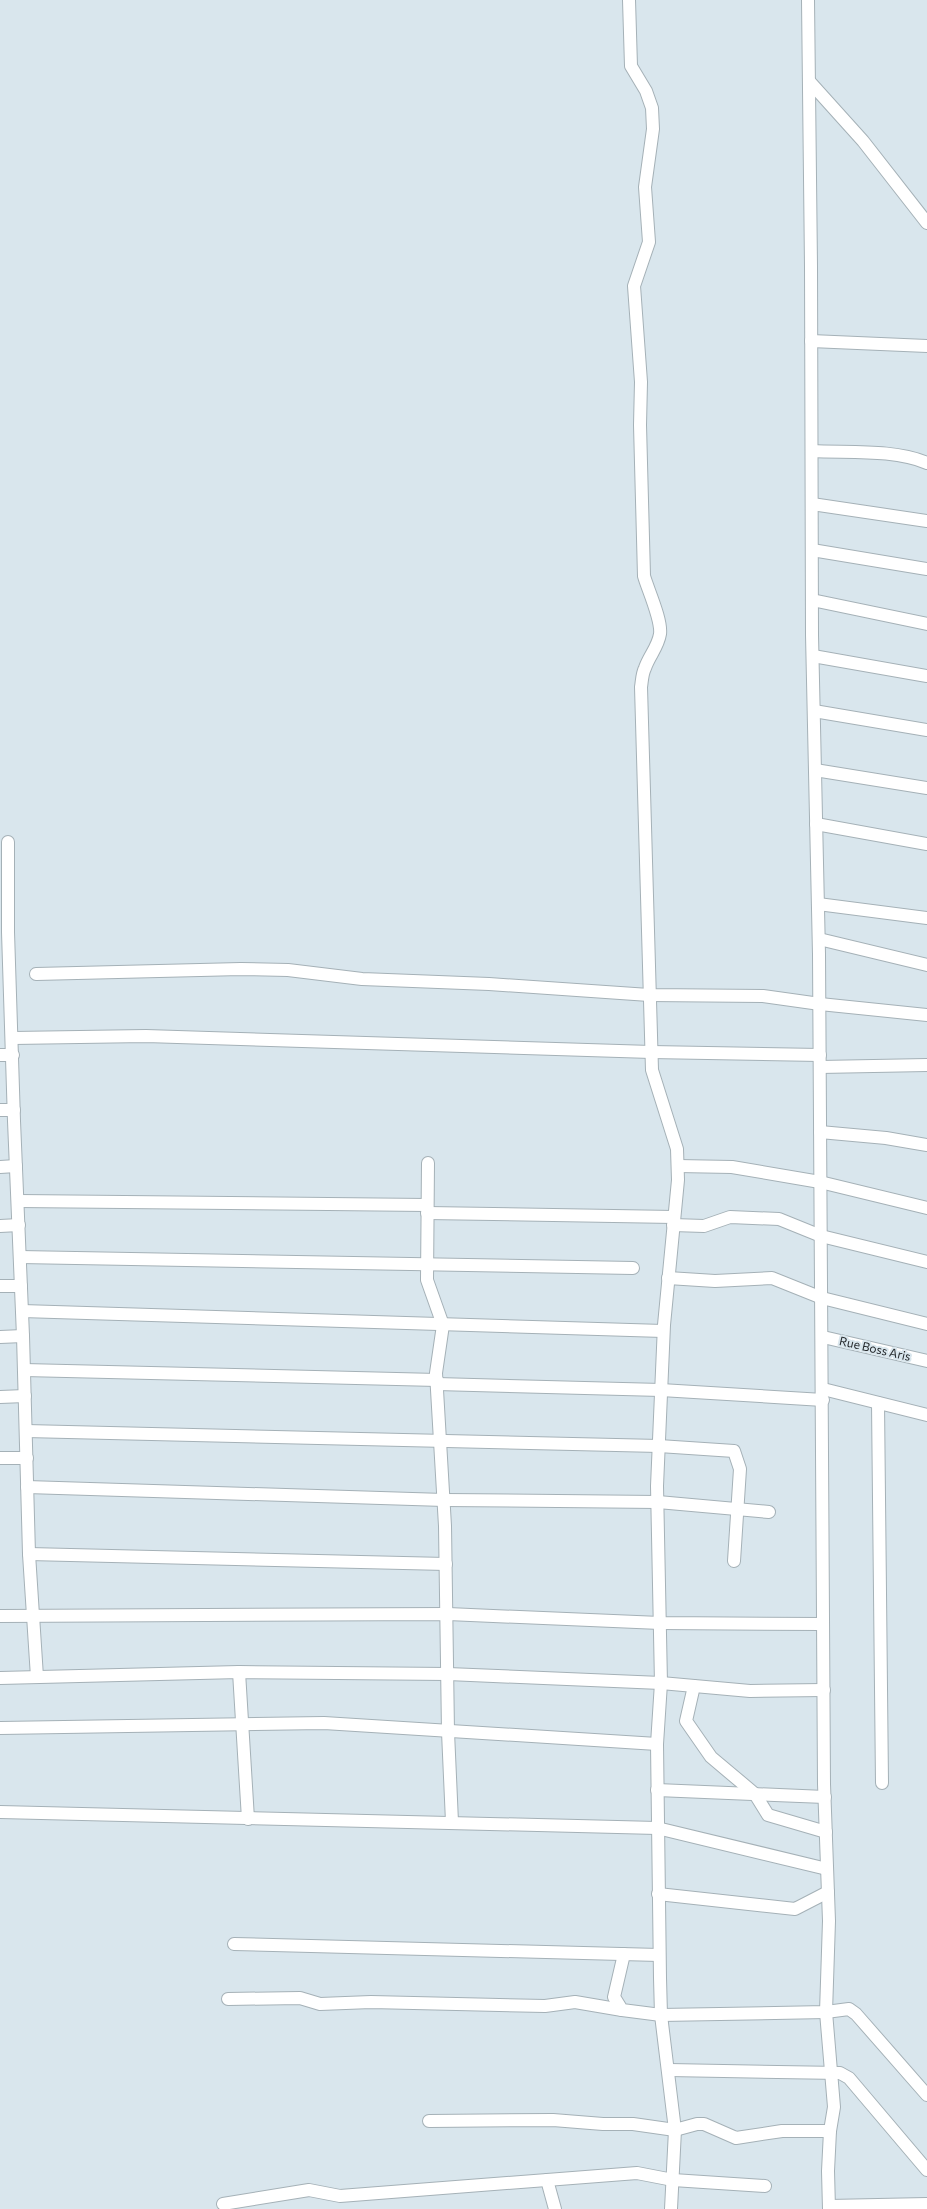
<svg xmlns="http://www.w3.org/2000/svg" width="927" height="2209" font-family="Commissioner,sans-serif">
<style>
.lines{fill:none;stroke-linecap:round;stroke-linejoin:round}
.minor-casing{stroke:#a5b1b7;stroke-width:14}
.minor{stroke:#fff;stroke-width:12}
.labels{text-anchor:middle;stroke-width:4;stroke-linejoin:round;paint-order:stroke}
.street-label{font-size:12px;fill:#24282b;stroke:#d9e6ed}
</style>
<rect width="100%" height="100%" fill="#d9e6ed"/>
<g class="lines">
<defs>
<g id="minor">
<path d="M 629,0 L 631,66 L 646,91 L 652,108 L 653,129 L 645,187 L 649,242 L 634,286 L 641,382 L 640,425 L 644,576 C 648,590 662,620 660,634 C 658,647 649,656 645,668 C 642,674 642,681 641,687 L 652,1070 L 677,1149 L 678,1180 L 664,1325 L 657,1486 L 661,1683 L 657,1744 L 660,1978 L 661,2015 L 675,2130 L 671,2209"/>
<polyline points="808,0 811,266 812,635 819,954 824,1784 829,1921 826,2012 834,2107 830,2131 828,2171 829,2209"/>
<polyline points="809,81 863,141 927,223"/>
<polyline points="811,341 927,346"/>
<path d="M 812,451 C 848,453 895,449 927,463"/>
<polyline points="812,504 927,521"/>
<polyline points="812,550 927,569"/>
<polyline points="812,600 927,624"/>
<polyline points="813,656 927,676"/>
<polyline points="814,711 927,730"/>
<polyline points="815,770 927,788"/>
<polyline points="816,824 927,844"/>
<polyline points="8,842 8,932 14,1121 23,1336 29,1554 37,1677"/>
<polyline points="818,904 927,918"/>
<polyline points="819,939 927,965"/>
<polyline points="36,974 241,969 288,970 362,979 489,984 649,995 763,996 820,1004 927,1015"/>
<polyline points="13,1038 146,1036 651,1052 820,1055"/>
<polyline points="0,1055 13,1055"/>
<polyline points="820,1067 927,1065"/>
<polyline points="0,1110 14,1110"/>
<polyline points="820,1132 886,1138 927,1145"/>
<polyline points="428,1163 427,1280 443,1325 436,1373 445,1526 448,1732 452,1822"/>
<polyline points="678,1166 732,1167 820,1182 927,1208"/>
<polyline points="0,1167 16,1166"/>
<polyline points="18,1201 427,1205"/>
<polyline points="427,1213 674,1217"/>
<polyline points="673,1225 704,1226 730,1217 779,1219 821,1236 927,1262"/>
<polyline points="0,1226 19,1225"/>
<polyline points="20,1257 633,1268"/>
<polyline points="668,1278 715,1281 772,1278 822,1298 927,1324"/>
<polyline points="0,1286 21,1286"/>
<polyline points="22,1311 663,1331"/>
<polyline points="0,1337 23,1336"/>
<polyline points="823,1337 927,1361"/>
<polyline points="24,1370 437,1380"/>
<polyline points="437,1384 661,1390 823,1400"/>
<polyline points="823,1389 927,1415"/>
<polyline points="0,1397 25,1396"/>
<polyline points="878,1403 882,1783"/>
<polyline points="26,1431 659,1446 734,1451 740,1469 734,1561"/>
<polyline points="0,1458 27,1458"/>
<polyline points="27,1487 444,1500 658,1502 769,1512"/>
<polyline points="29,1554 446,1564"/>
<polyline points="0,1616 448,1614 660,1623 823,1624"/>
<polyline points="239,1672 248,1819"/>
<polyline points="0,1678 239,1672 448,1674 661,1683 750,1691 824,1690"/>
<polyline points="694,1686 686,1721 711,1757 755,1794 768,1815 826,1832"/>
<polyline points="0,1728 324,1723 657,1744"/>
<polyline points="657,1790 825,1797"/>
<polyline points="0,1812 657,1828 827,1869"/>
<polyline points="658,1894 795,1909 828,1892"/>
<polyline points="234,1944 659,1955"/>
<polyline points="624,1954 614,1997 622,2010 661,2015 826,2012 849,2009 856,2014 927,2095"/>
<polyline points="228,1999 300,1998 320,2004 371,2002 545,2006 575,2002 622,2010"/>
<polyline points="669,2070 840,2073 849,2078 927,2170"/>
<polyline points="429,2121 553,2120 603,2124 633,2124 675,2130 697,2124 704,2124 736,2138 782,2131 830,2131"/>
<polyline points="547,2180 555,2209"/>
<polyline points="223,2204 309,2190 340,2196 637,2173 673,2180 765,2186"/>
<polyline points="829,2206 927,2204"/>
</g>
</defs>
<!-- minor casing -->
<use href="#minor" class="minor-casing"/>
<!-- minor -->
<use href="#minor" class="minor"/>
</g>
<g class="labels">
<!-- street labels -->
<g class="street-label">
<text transform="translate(875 1349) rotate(13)" y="4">Rue Boss Aris</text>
</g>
</g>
</svg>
